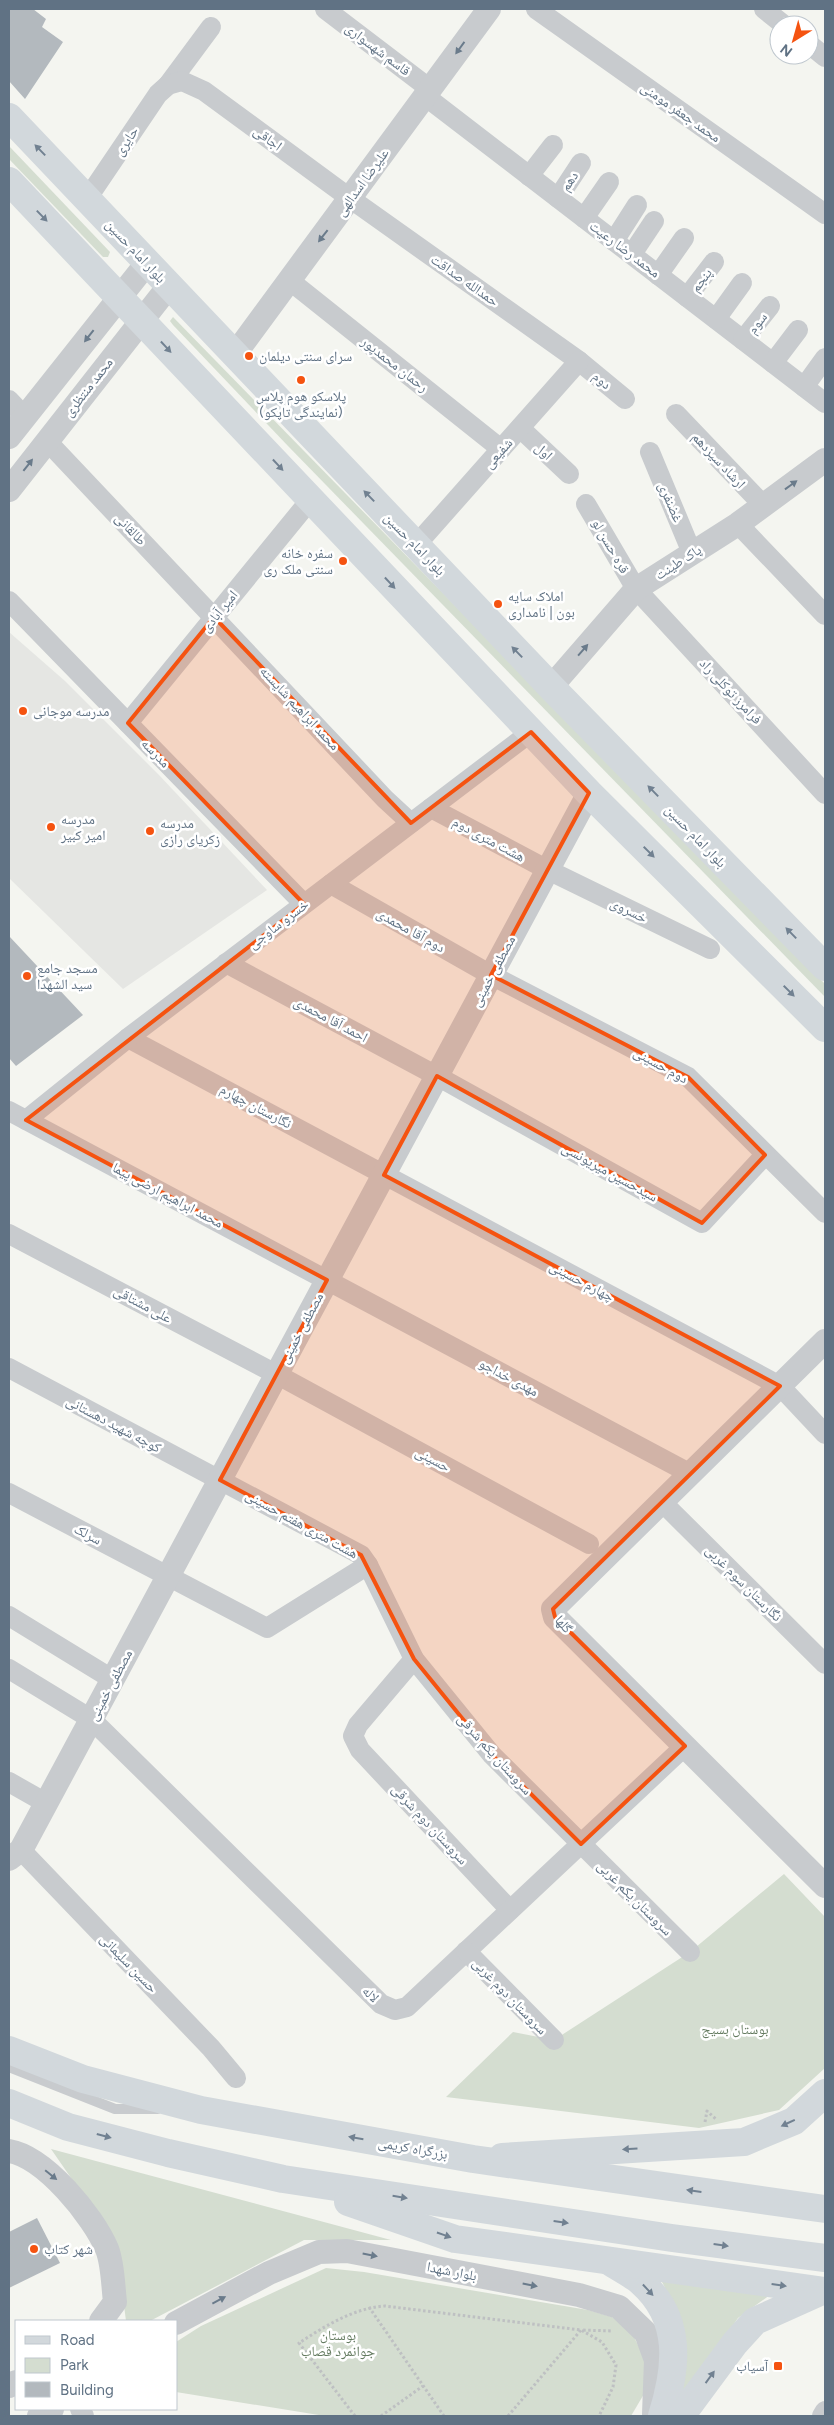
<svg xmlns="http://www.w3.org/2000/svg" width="834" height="2425" font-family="Figtree,'Noto Naskh Arabic',sans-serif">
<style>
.built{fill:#e5e6e3}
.green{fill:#d4ddd0}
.building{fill:#b3b9be}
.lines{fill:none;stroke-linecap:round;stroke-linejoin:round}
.path{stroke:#bec0c2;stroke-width:3;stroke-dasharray:2.5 2.5;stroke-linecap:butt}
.service{stroke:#c8cbce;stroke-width:10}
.minor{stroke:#c8cbce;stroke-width:20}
.tertiary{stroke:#c8cbce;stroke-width:24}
.secondary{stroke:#d2d8dc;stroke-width:28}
.primary{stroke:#d2d8dc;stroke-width:28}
.trunk{stroke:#d2d8dc;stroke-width:28}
.oneway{fill:#6a7b8b}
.oneway2{fill:#718191}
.marked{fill:#f55310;fill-opacity:0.2;stroke:#f55310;stroke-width:4;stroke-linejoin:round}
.poi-dot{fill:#f55310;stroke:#fff;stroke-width:2}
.labels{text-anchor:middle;stroke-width:5;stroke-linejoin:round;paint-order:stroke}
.street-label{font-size:14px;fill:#607284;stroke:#fff}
.poi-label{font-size:14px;fill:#607284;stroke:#fff;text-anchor:start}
.park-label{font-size:14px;fill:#647b60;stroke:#fff}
</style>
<rect width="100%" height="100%" fill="#f4f5f0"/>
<polygon class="built" points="9,632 65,681 159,775 267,890 123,989 9,878"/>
<g class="green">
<polygon points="9,146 110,252 108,257 103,257 9,159"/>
<polygon points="173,317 825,984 825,997 288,446 173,325 170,321"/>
<polygon points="784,1874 825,1917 825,2068 779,2110 699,2128 446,2097 513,2032 554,2040 690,1952"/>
<polygon points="51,2149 391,2240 304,2240 150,2321 126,2321 116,2243"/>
<polygon points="326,2268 364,2272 588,2310 612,2317 630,2329 650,2369 644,2394 631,2416 325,2416 176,2392 176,2342 201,2326"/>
<polygon points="661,2280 770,2295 738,2318 672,2416 678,2313"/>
</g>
<g class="building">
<polygon points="9,9 33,9 46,19 42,27 63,42 25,99 9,81"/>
<polygon points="9,936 83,1015 16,1066 9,1058"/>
<polygon points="37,2218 60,2263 9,2288 9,2232"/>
</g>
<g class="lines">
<g class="path">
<polyline points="705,2122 707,2111 717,2120"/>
<polyline points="369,2307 444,2416"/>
<path d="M355,2416L299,2343C325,2326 354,2308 385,2306L581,2330L602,2342L616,2365L613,2387L599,2416"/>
<polyline points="381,2416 423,2386"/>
<polyline points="508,2416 581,2330 613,2331"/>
</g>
<polyline class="service" points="9,2067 115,2109 158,2109"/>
<g class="minor">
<polyline points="325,9 430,89"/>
<polyline points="536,9 825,214"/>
<polyline points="764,9 784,25"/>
<polyline points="809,44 825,57"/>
<polyline points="168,85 211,27"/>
<polyline points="425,96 825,403"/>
<polyline points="529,176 553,145"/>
<polyline points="558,198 581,163"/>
<polyline points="87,199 158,94 168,85 182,81 204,91 351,199 579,361 625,399"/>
<polyline points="584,218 609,182"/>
<polyline points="614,241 637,205"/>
<polyline points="632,254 654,221"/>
<polyline points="658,275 684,238"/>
<polyline points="289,280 501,449"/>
<polyline points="687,297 714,262"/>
<polyline points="716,319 742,283"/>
<polyline points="743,340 770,306"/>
<polyline points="773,363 798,330"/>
<polyline points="804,387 825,358"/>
<polyline points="9,400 25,417"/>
<polyline points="676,414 763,505"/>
<polyline points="520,428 569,474"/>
<polyline points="47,441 385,799 411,823"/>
<polyline points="650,452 692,553"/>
<polyline points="586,504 636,589 825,794"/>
<polyline points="738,524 825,615"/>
<polyline points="416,545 579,361"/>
<polyline points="9,601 304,904"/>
<polyline points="128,723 311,499"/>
<polyline points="431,808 548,870 710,949"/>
<polyline points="331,884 491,975 688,1077 825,1213"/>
<polyline points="226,963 437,1076 702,1223 765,1155"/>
<polyline points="128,1038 780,1386 825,1434"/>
<polyline points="9,1111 691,1474"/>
<polyline points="26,1120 128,1038 531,732"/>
<polyline points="9,1234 276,1374 589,1544"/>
<polyline points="9,1368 361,1555 368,1565 414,1659 492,1755 690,1952"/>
<polyline points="9,1493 267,1628 368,1565"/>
<polyline points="662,1502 825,1664"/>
<polyline points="9,1616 112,1679"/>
<polyline points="414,1659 358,1725 353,1736 360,1750 510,1910"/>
<polyline points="9,1669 91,1719 381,2004 395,2010 407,2007 685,1746"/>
<polyline points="9,1782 46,1803"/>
<polyline points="21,1850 211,2048 236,2078"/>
<polyline points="466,1951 554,2040"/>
<polyline points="80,2409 84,2416"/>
<polyline points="822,2416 825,2411"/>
</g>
<g class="tertiary">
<polyline points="235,354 489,9"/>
<polyline points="9,437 147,263"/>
<polyline points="9,490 169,286"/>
<polyline points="551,687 636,589 738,524 825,460"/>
<polyline points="825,1341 553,1609 555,1617 825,1886"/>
<polyline points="9,1859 21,1850 589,793"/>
<path d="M9,2151C45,2157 93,2216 107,2249C113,2264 113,2286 115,2302L101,2321"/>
<polyline points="176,2323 269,2273 319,2252 347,2251 579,2295 619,2307 646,2333 656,2360 654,2414"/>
<polyline points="9,2386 16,2382"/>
<polyline points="39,2416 52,2409"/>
</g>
<g class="secondary">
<polyline points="502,2157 744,2142 794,2121 825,2093"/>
<path d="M609,2261C619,2268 632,2274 641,2282C683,2319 677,2368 662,2416"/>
<polyline points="681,2416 735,2343 755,2321 822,2291"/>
</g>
<g class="primary">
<polyline points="9,117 551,687 825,967"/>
<polyline points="9,181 589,793 825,1028"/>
</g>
<g class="trunk">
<polyline points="9,2050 83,2079 201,2110 473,2159 825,2209"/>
<polyline points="9,2103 68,2127 168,2153 283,2179 672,2238 825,2258"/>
<polyline points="348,2202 455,2239 825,2291"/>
</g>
</g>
<defs><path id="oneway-solid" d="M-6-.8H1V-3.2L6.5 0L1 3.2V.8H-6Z" transform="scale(1.25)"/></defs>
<g class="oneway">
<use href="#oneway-solid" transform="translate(460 48) rotate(126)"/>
<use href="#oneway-solid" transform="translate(323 236) rotate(128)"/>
<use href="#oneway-solid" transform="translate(89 336) rotate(128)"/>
<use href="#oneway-solid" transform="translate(28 465) rotate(-52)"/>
<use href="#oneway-solid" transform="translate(791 485) rotate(-36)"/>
<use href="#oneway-solid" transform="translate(583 650) rotate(-49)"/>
<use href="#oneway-solid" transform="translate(51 2175) rotate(39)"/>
<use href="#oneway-solid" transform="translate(370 2255) rotate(11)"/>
<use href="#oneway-solid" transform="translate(530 2285) rotate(11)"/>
<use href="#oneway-solid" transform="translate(219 2300) rotate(-28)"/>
</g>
<g class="oneway2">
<use href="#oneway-solid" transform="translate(40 150) rotate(-134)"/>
<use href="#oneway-solid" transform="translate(42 216) rotate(46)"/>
<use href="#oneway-solid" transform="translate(166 347) rotate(47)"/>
<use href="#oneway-solid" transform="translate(278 465) rotate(47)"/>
<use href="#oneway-solid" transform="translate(369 496) rotate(-134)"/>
<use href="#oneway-solid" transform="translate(390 583) rotate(47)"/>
<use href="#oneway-solid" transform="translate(517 652) rotate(-134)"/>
<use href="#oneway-solid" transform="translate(653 791) rotate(-134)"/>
<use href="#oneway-solid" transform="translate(649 852) rotate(45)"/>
<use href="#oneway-solid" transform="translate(791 933) rotate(-134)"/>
<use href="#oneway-solid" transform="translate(789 991) rotate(45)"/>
<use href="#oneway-solid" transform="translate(788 2123) rotate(155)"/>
<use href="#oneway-solid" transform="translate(104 2136) rotate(15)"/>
<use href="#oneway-solid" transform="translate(356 2138) rotate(-170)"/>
<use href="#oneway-solid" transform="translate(630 2149) rotate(177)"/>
<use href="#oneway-solid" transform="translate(694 2191) rotate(-172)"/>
<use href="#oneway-solid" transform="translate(400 2197) rotate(9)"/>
<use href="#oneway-solid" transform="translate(561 2222) rotate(8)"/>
<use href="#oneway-solid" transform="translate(444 2235) rotate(19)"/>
<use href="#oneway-solid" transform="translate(721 2245) rotate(8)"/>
<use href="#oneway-solid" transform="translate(779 2285) rotate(8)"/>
<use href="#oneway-solid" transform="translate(648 2290) rotate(47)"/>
<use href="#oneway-solid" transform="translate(710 2377) rotate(-54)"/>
</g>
<path class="marked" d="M214,617L411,823L531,732L589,793L491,975L688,1077L765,1155L702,1223L437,1076L384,1175L780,1386L553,1609L555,1617L685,1746L581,1844L492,1755L414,1659L361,1555L220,1480L327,1280L26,1120L304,904L128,723Z"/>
<g class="poi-dot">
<circle cx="249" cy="356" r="5"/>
<circle cx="301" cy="380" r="5"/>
<circle cx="343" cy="561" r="5"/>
<circle cx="498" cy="604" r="5"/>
<circle cx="23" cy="711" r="5"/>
<circle cx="51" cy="827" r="5"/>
<circle cx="150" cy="831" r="5"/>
<circle cx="27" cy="976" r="5"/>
<circle cx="34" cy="2249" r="5"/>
<rect x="773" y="2361" width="10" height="10" rx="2.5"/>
</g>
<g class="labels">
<g class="street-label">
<text transform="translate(378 49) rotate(37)" y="5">قاسم شهسواری</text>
<text transform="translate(681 112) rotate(35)" y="5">محمد جعفر مومنی</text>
<text transform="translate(268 138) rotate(36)" y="5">اجاقی</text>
<text transform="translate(126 141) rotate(-56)" y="5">حایری</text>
<text transform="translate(569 181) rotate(-56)" y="5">دهم</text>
<text transform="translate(362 182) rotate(-54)" y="5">علیرضا اسدالهی</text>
<text transform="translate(625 249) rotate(37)" y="5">محمد رضا رعیت</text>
<text transform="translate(136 251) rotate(47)" y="5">بلوار امام حسین</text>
<text transform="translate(465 280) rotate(35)" y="5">حمدالله صداقت</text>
<text transform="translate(701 280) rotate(-53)" y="5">پنجم</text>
<text transform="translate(757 323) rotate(-53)" y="5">سوم</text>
<text transform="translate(395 364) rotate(38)" y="5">رحمان محمدپور</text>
<text transform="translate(602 380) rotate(40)" y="5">دوم</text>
<text transform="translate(88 387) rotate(-52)" y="5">محمد منتظری</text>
<text transform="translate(544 451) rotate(43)" y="5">اول</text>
<text transform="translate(498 453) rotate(-48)" y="5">شفیعی</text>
<text transform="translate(719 460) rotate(47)" y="5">ارشاد سیزدهم</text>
<text transform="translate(671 502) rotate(67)" y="5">غضنفری</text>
<text transform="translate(131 529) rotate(47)" y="5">طالقانی</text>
<text transform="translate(415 544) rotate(46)" y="5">بلوار امام حسین</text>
<text transform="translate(611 546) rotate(60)" y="5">قره حسن لو</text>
<text transform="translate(678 562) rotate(-33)" y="5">پاک طینت</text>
<text transform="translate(219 611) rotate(-51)" y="5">امیر آبادی</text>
<text transform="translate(731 691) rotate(47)" y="5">فرامرز توکلی راد</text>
<text transform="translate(300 708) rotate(47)" y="5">محمد ابراهیم شایسته</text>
<text transform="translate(156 753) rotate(46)" y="5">مدرسه</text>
<text transform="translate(696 836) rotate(46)" y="5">بلوار امام حسین</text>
<text transform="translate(489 839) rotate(28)" y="5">هشت متری دوم</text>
<text transform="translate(629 910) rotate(26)" y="5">خسروی</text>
<text transform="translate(278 924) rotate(-37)" y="5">خسرو ساوجی</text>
<text transform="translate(411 930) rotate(29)" y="5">دوم آقا محمدی</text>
<text transform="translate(493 971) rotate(-62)" y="5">مصطفی خمینی</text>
<text transform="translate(331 1019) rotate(28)" y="5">احمد آقا محمدی</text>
<text transform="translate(661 1065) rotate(29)" y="5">دوم حسینی</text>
<text transform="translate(256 1106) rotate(28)" y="5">نگارستان چهارم</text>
<text transform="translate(610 1172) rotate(29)" y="5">سیدحسین میریونسی</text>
<text transform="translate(168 1195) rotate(28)" y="5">محمد ابراهیم ارضی پیما</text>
<text transform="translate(582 1281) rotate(28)" y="5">چهارم حسینی</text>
<text transform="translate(143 1304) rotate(28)" y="5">علی مشتاقی</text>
<text transform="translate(301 1328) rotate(-62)" y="5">مصطفی خمینی</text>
<text transform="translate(509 1377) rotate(28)" y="5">مهدی خداجو</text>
<text transform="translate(114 1424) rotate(28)" y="5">کوچه شهید دهستانی</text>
<text transform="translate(433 1459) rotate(28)" y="5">حسینی</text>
<text transform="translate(302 1524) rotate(29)" y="5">هشت متری هفتم حسینی</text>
<text transform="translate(88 1534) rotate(28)" y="5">سرلک</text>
<text transform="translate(744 1583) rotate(45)" y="5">نگارستان سوم غربی</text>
<text transform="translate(564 1624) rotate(50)" y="5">گلها</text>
<text transform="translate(110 1685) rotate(-62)" y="5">مصطفی خمینی</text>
<text transform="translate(495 1754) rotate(48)" y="5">سروستان یکم شرقی</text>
<text transform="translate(430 1824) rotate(47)" y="5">سروستان دوم شرقی</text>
<text transform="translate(635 1898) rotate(45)" y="5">سروستان یکم غربی</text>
<text transform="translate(129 1963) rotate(46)" y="5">حسین سلیمانی</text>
<text transform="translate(371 1994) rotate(44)" y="5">لاله</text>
<text transform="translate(510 1996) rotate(46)" y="5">سروستان دوم غربی</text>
<text transform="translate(413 2148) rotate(10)" y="5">بزرگراه کریمی</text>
<text transform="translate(452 2271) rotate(11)" y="5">بلوار شهدا</text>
</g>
<g class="poi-label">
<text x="259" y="361">سرای سنتی دیلمان</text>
<text x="301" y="401" text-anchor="middle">پلاسکو هوم پلاس<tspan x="301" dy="16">(نمایندگی تاپکو)</tspan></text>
<text x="333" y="558" text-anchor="end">سفره خانه<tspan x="333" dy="16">سنتی ملک ری</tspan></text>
<text x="508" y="601">املاک سایه<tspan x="508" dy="16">بون | نامداری</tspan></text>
<text x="33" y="716">مدرسه موجانی</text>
<text x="61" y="824">مدرسه<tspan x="61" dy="16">امیر کبیر</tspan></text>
<text x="160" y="828">مدرسه<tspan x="160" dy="16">زکریای رازی</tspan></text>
<text x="37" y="973">مسجد جامع<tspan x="37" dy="16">سید الشهدا</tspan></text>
<text x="44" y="2254">شهر کتاب</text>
<text x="768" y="2371" text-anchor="end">آسیاب</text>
</g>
<g class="park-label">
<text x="735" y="2034">بوستان بسیج</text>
<text x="338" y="2340">بوستان<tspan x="338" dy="16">جوانمرد قصاب</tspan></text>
</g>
</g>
<rect width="834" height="2425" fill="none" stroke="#607284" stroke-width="20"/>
<rect x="15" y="2320" width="162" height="90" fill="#ffffff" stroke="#bfc7ce"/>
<rect x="25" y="2336" width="25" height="8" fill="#d2d8dc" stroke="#bfc7ce"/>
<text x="60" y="2345" font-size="15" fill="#607284">Road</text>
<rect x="25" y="2358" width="25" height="15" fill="#d4ddd0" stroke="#bfc7ce"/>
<text x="60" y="2370" font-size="15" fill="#607284">Park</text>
<rect x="25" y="2382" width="25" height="15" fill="#b3b9be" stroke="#bfc7ce"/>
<text x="60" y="2395" font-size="15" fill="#607284">Building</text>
<g transform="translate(794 40) rotate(217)"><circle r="24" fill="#ffffff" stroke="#bfc7ce"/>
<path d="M0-4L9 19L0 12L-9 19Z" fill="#f55310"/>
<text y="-8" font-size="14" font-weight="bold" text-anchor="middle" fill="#607284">N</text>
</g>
</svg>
